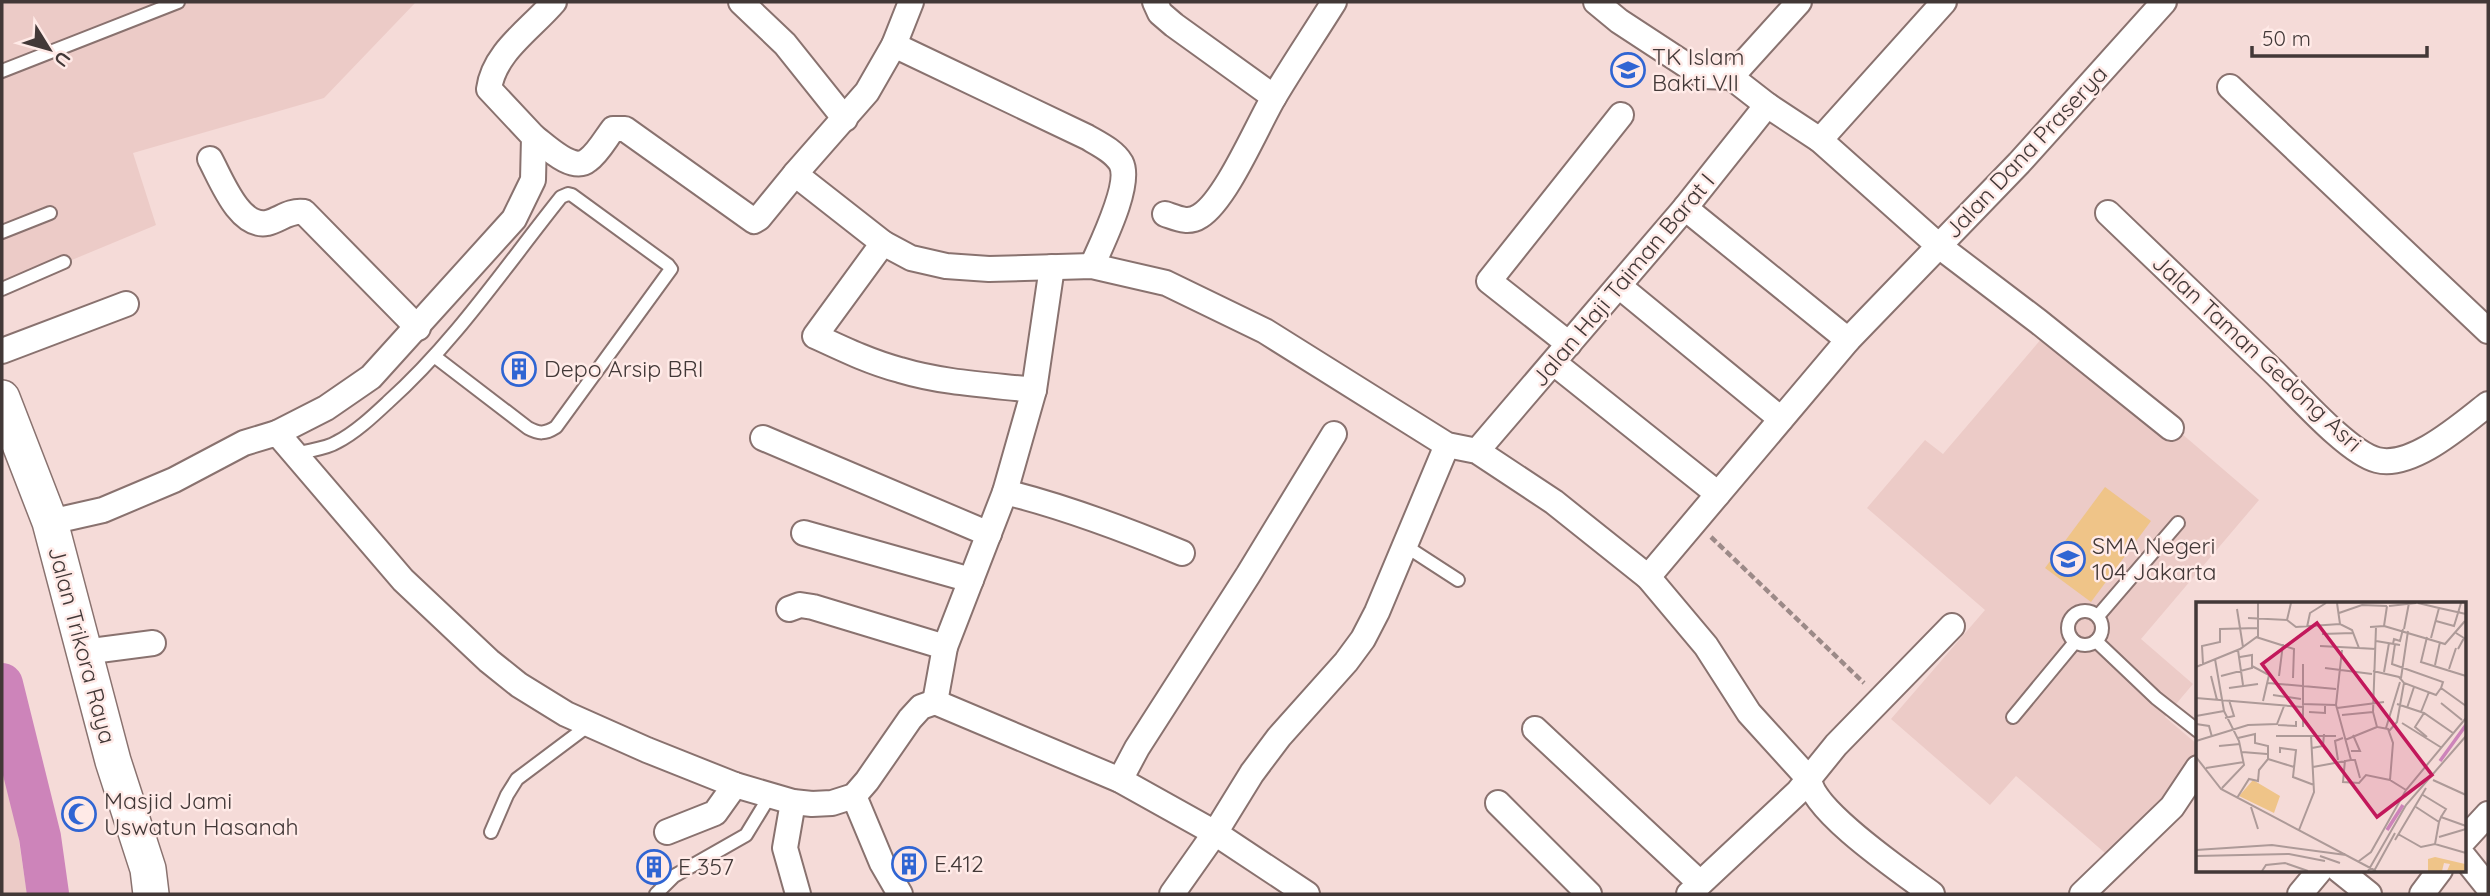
<svg xmlns="http://www.w3.org/2000/svg" width="2490" height="896" font-family="Quicksand,sans-serif">
<style>
.built{fill:#eccbc7}
.green{fill:#efc488}
.lines{fill:none;stroke-linecap:round;stroke-linejoin:round}
.river{stroke:#cd84ba;stroke-width:42}
.lane-casing{stroke:#89726f;stroke-width:16}
.street-casing{stroke:#89726f;stroke-width:28}
.secondary-casing{stroke:#89726f;stroke-width:38}
.path{stroke:#9c8a88;stroke-width:4.5;stroke-dasharray:7 3.5;stroke-linecap:butt}
.lane{stroke:#fff;stroke-width:12}
.street{stroke:#fff;stroke-width:24}
.secondary{stroke:#fff;stroke-width:35}
.labels{text-anchor:middle;stroke-width:5;stroke-linejoin:round;paint-order:stroke}
.poi-label{font-size:23px;fill:#423837;stroke:#ffeae7;text-anchor:start}
.street-label{font-size:23px;fill:#423837;stroke:#ffeae7}
.inset-river{fill:none;stroke:#cd84ba;stroke-width:3.5}
.inset-road{fill:none;stroke:#ad9a98;stroke-width:2}
.view{fill:#c2185b;fill-opacity:0.15;stroke:#c2185b;stroke-width:3.5}
.inset-edge{fill:none;stroke:#423837;stroke-width:3.5}
</style>
<rect width="100%" height="100%" fill="#f5dbd8"/>
<g class="built">
<polygon points="2,2 416,2 324,98 133,153 156,225 2,289"/>
<polygon points="2054,324 2259,500 2141,639 2193,684 2165,717 2198,745 2198,759 2112,859 2016,776 1990,805 1891,719 1985,610 1867,508 1925,440 1943,454"/>
<polygon points="2,728 27,894 2,894"/>
</g>
<polygon class="green" points="2105,487 2151,521 2091,602 2045,568"/>
<g class="lines">
<polyline class="river" points="2,684 40,837 48,894"/>
<g class="lane-casing">
<g id="lane">
<polyline points="2,71 178,2"/>
<polyline points="2,232 50,213"/>
<polyline points="2,289 64,262"/>
<path d="M296,454C309,450 326,449 337,442C355,433 373,416 388,402C455,342 505,267 561,197L568,194L572,195L668,265L671,269L556,427C545,434 539,434 528,428L434,356"/>
<polyline points="1404,545 1458,580"/>
<circle cx="2085" cy="628" r="17"/>
<polyline points="2098,616 2178,523"/>
<polyline points="2096,641 2156,698 2198,731"/>
<polyline points="2013,717 2075,642"/>
<polyline points="491,832 507,795 517,779 589,725"/>
<polyline points="656,894 674,876 746,835 771,794"/>
</g>
</g>
<g class="street-casing">
<g id="street">
<polyline points="741,2 785,44 845,119"/>
<polyline points="911,2 894,45 867,92 795,174 883,243 911,258 946,266 989,269 1092,266 1166,283 1265,331 1447,445 1477,451 1554,502 1648,577 1706,646 1749,713 1809,779"/>
<polyline points="1155,2 1160,13 1174,25 1274,97"/>
<polyline points="1596,2 1619,21 1703,76 1731,77"/>
<path d="M894,45L1087,137C1099,144 1114,151 1121,163C1132,184 1101,245 1092,266"/>
<polyline points="1731,77 1767,105 1820,140 1939,246 2039,322 2171,428"/>
<polyline points="1731,77 1799,2"/>
<polyline points="2230,87 2488,331"/>
<path d="M534,137C546,146 573,173 588,160C598,153 606,138 613,129H625L754,221L759,218L795,174"/>
<polyline points="1820,140 1944,2"/>
<path d="M210,159C221,179 239,228 267,223C280,220 289,210 304,212L418,328"/>
<polyline points="1685,208 1848,340"/>
<path d="M2108,213C2163,266 2218,318 2273,371C2296,393 2348,453 2377,460C2412,469 2462,424 2488,404"/>
<path d="M1165,214C1177,218 1188,224 1200,216C1226,200 1257,126 1274,97C1293,65 1314,34 1334,2"/>
<path d="M883,243L815,336C843,349 870,362 900,370C943,383 990,385 1034,390"/>
<polyline points="1619,286 1781,419"/>
<polyline points="1569,344 1489,281 1621,115"/>
<polyline points="2,351 126,304"/>
<polyline points="1554,363 1718,494"/>
<path d="M277,433L326,408L371,377L514,219L533,180L534,137L489,89C494,52 531,29 554,2"/>
<polyline points="763,438 989,534"/>
<polyline points="1477,451 1685,208 1767,105"/>
<path d="M1005,492C1066,507 1124,529 1182,553"/>
<polyline points="50,522 103,510 174,480 244,443 277,433 403,580 489,661 519,685 566,714 647,750 735,785 793,802 812,804 832,803 854,796 867,781 910,719 921,707 935,702 1120,780 1215,833 1307,894"/>
<polyline points="804,533 971,580"/>
<polyline points="1648,577 1848,340 2019,163 2164,2"/>
<polyline points="789,609 800,605 813,607 945,647"/>
<polyline points="84,652 153,643"/>
<polyline points="935,702 945,647 1005,492 1034,390 1052,267"/>
<polyline points="1535,729 1700,883"/>
<path d="M1809,779C1813,812 1904,873 1932,894"/>
<polyline points="1120,780 1137,748 1248,575 1334,434"/>
<polyline points="854,796 882,863 900,894"/>
<polyline points="793,802 785,848 798,894"/>
<polyline points="1498,803 1589,894"/>
<polyline points="667,832 715,813 735,785"/>
<polyline points="2464,840 2488,814"/>
<polyline points="2464,857 2488,887"/>
<polyline points="2339,870 2369,894"/>
<polyline points="1172,894 1215,833 1252,773 1279,737 1346,662 1363,639 1377,612 1447,445"/>
<polyline points="1689,894 1798,792 1836,745 1952,626"/>
<polyline points="2082,894 2172,807 2198,768"/>
<polyline points="2300,894 2320,870"/>
<polyline points="2422,894 2440,870"/>
</g>
</g>
<g class="secondary-casing">
<polyline id="secondary" points="2,398 50,522 113,761 148,869 151,894"/>
</g>
<polyline class="path" points="1711,537 1864,683"/>
<use href="#lane" class="lane"/>
<use href="#street" class="street"/>
<use href="#secondary" class="secondary"/>
</g>
<defs>
<g id="school-ring" transform="scale(1.75)"><circle r="9.5" fill="#ffeae7" stroke="#3065d3" stroke-width="1.5"/><path d="M0-5L7-2L0 1L-7-2ZM-4 1L0 2.5L4 1V4Q0 6-4 4Z" fill="#3065d3"/></g>
<g id="building-ring" transform="scale(1.75)"><circle r="9.5" fill="#ffeae7" stroke="#3065d3" stroke-width="1.5"/><path d="M-4-6H4V6H1V3H-1V6H-4ZM-2.5-4.3h1.7v1.8h-1.7ZM.8-4.3h1.7v1.8H.8ZM-2.5-1h1.7V.8h-1.7ZM.8-1h1.7V.8H.8Z" fill="#3065d3"/></g>
<g id="mosque-ring" transform="scale(1.75)"><circle r="9.5" fill="#ffeae7" stroke="#3065d3" stroke-width="1.5"/><path d="M3.5-4.9A6 6 0 1 0 3.5 4.9A5 5 0 1 1 3.5-4.9Z" fill="#3065d3"/></g>
</defs>
<g fill-rule="evenodd">
<use href="#school-ring" x="1628" y="70"/>
<use href="#building-ring" x="519" y="369"/>
<use href="#school-ring" x="2068" y="559"/>
<use href="#mosque-ring" x="79" y="814"/>
<use href="#building-ring" x="909" y="864"/>
<use href="#building-ring" x="654" y="867"/>
</g>
<g class="labels">
<g class="poi-label">
<text x="1652" y="65">TK Islam<tspan x="1652" dy="26">Bakti VII</tspan></text>
<text x="544" y="377">Depo Arsip BRI</text>
<text x="2092" y="554">SMA Negeri<tspan x="2092" dy="26">104 Jakarta</tspan></text>
<text x="104" y="809">Masjid Jami<tspan x="104" dy="26">Uswatun Hasanah</tspan></text>
<text x="934" y="872">E.412</text>
<text x="678" y="875">E 357</text>
</g>
<g class="street-label">
<text transform="translate(2026 152) rotate(-47)" y="8">Jalan Dana Praserya</text>
<text transform="translate(1623 280) rotate(-50)" y="8">Jalan Haji Taiman Barat I</text>
<text transform="translate(2257 353) rotate(43)" y="8">Jalan Taman Gedong Asri</text>
<text transform="translate(82 645) rotate(75)" y="8">Jalan Trikora Raya</text>
</g>
</g>
<g transform="translate(2196 602)">
<rect width="270" height="270" fill="#f5dbd8"/>
<path d="M57,178L84,194L78,211L43,194ZM239,255L269,262V269H251L254,262L248,261L246,269H232V257Z" fill="#efc488"/>
<path class="inset-river" d="M244,159L270,123M191,228L207,203"/>
<path class="inset-road" d="M141,1L144,22M222,1L243,6L235,36M193,4L220,1M243,6L270,12M41,7L47,45M143,11L166,3L191,4M52,16L91,18L95,1M91,18L100,25L144,22L156,28L163,46L180,47M240,19L258,24L265,1M188,24L249,42L269,19M111,25L114,11L130,1M174,25L188,24L191,4M180,25L177,110L181,125L192,127L197,141L194,178L210,188M208,27L213,1M260,31L268,36L262,47M126,32L157,31M60,35L98,47L97,76M231,35L225,60L270,74M180,39L204,43M197,42L198,37L204,39L207,27M199,42L196,62L247,80L245,86M124,44L162,46M42,48L47,83M19,57L28,109M7,62L6,44L24,40V27L62,26M107,62V125M239,63L244,40M56,64L73,73L67,99M0,65L44,47L62,34V1M129,66L176,72M253,67L260,46M177,69L203,75L208,81L240,93L245,86M188,70L193,41M15,74L21,98M25,74L56,66V53L44,55M83,74L87,42M205,76L212,29M72,81L140,87M33,86L62,82M245,86L270,104M77,93L105,97M0,96L106,105M245,101L266,118M106,102L140,103M201,102L228,111L257,131M141,106L188,100M211,106L218,85M113,110L129,111V103M225,110L233,90M228,111L219,125L231,135M146,113L177,110M0,114L28,109M29,116L38,114L33,98M206,121L246,146M0,122L13,124L16,135M82,123L100,124V119M190,126L204,80M193,129L201,120L208,81M80,134H140M42,136L59,132V141L72,144V157M149,138L181,125M0,139L52,123L81,122L88,104M23,144L44,142M116,146L127,144L128,132M155,149H164L157,133M46,150L71,152M84,151V146L100,148L97,175L118,183M0,155L25,187L180,269M72,157L98,165M142,158L139,139L147,136M149,158L147,180L163,181L170,173L194,178M155,158H159L164,176M117,165L155,158L140,103L146,48M10,166L48,160M237,178L270,193M26,186L48,163L43,139L28,109M227,193L250,207L245,215M41,196L53,177L62,179L63,168L72,157M55,205L62,227M220,205L243,220M243,220L245,215L270,224M103,228L118,190L115,133M202,232L225,245L239,242L270,251M243,235L270,227M199,238L230,186M239,242L243,220M0,248L76,243L150,253M0,254L93,252L129,259M124,254L144,261M163,259L175,250L210,188L270,116M66,269L70,263L89,261L112,269M172,269L210,203L270,134M178,269L199,231"/>
<path class="view" d="M121,21L236,173L181,215L66,62Z"/>
<rect width="270" height="270" class="inset-edge"/>
</g>
<rect width="2490" height="896" fill="none" stroke="#423837" stroke-width="7"/>
<g transform="translate(49 49) rotate(127)" stroke="#ffeae7" stroke-width="5" paint-order="stroke">
<path d="M0-5L12 26L0 18L-12 26Z" fill="#423837"/>
<text y="-10" font-size="19" font-weight="bold" text-anchor="middle" fill="#423837">U</text>
</g>
<path d="M2252 46v10h175v-10" fill="none" stroke="#423837" stroke-width="3.5"/>
<text x="2262" y="46" font-size="21" fill="#423837" stroke="#ffeae7" stroke-width="5" paint-order="stroke">50 m</text>
</svg>
